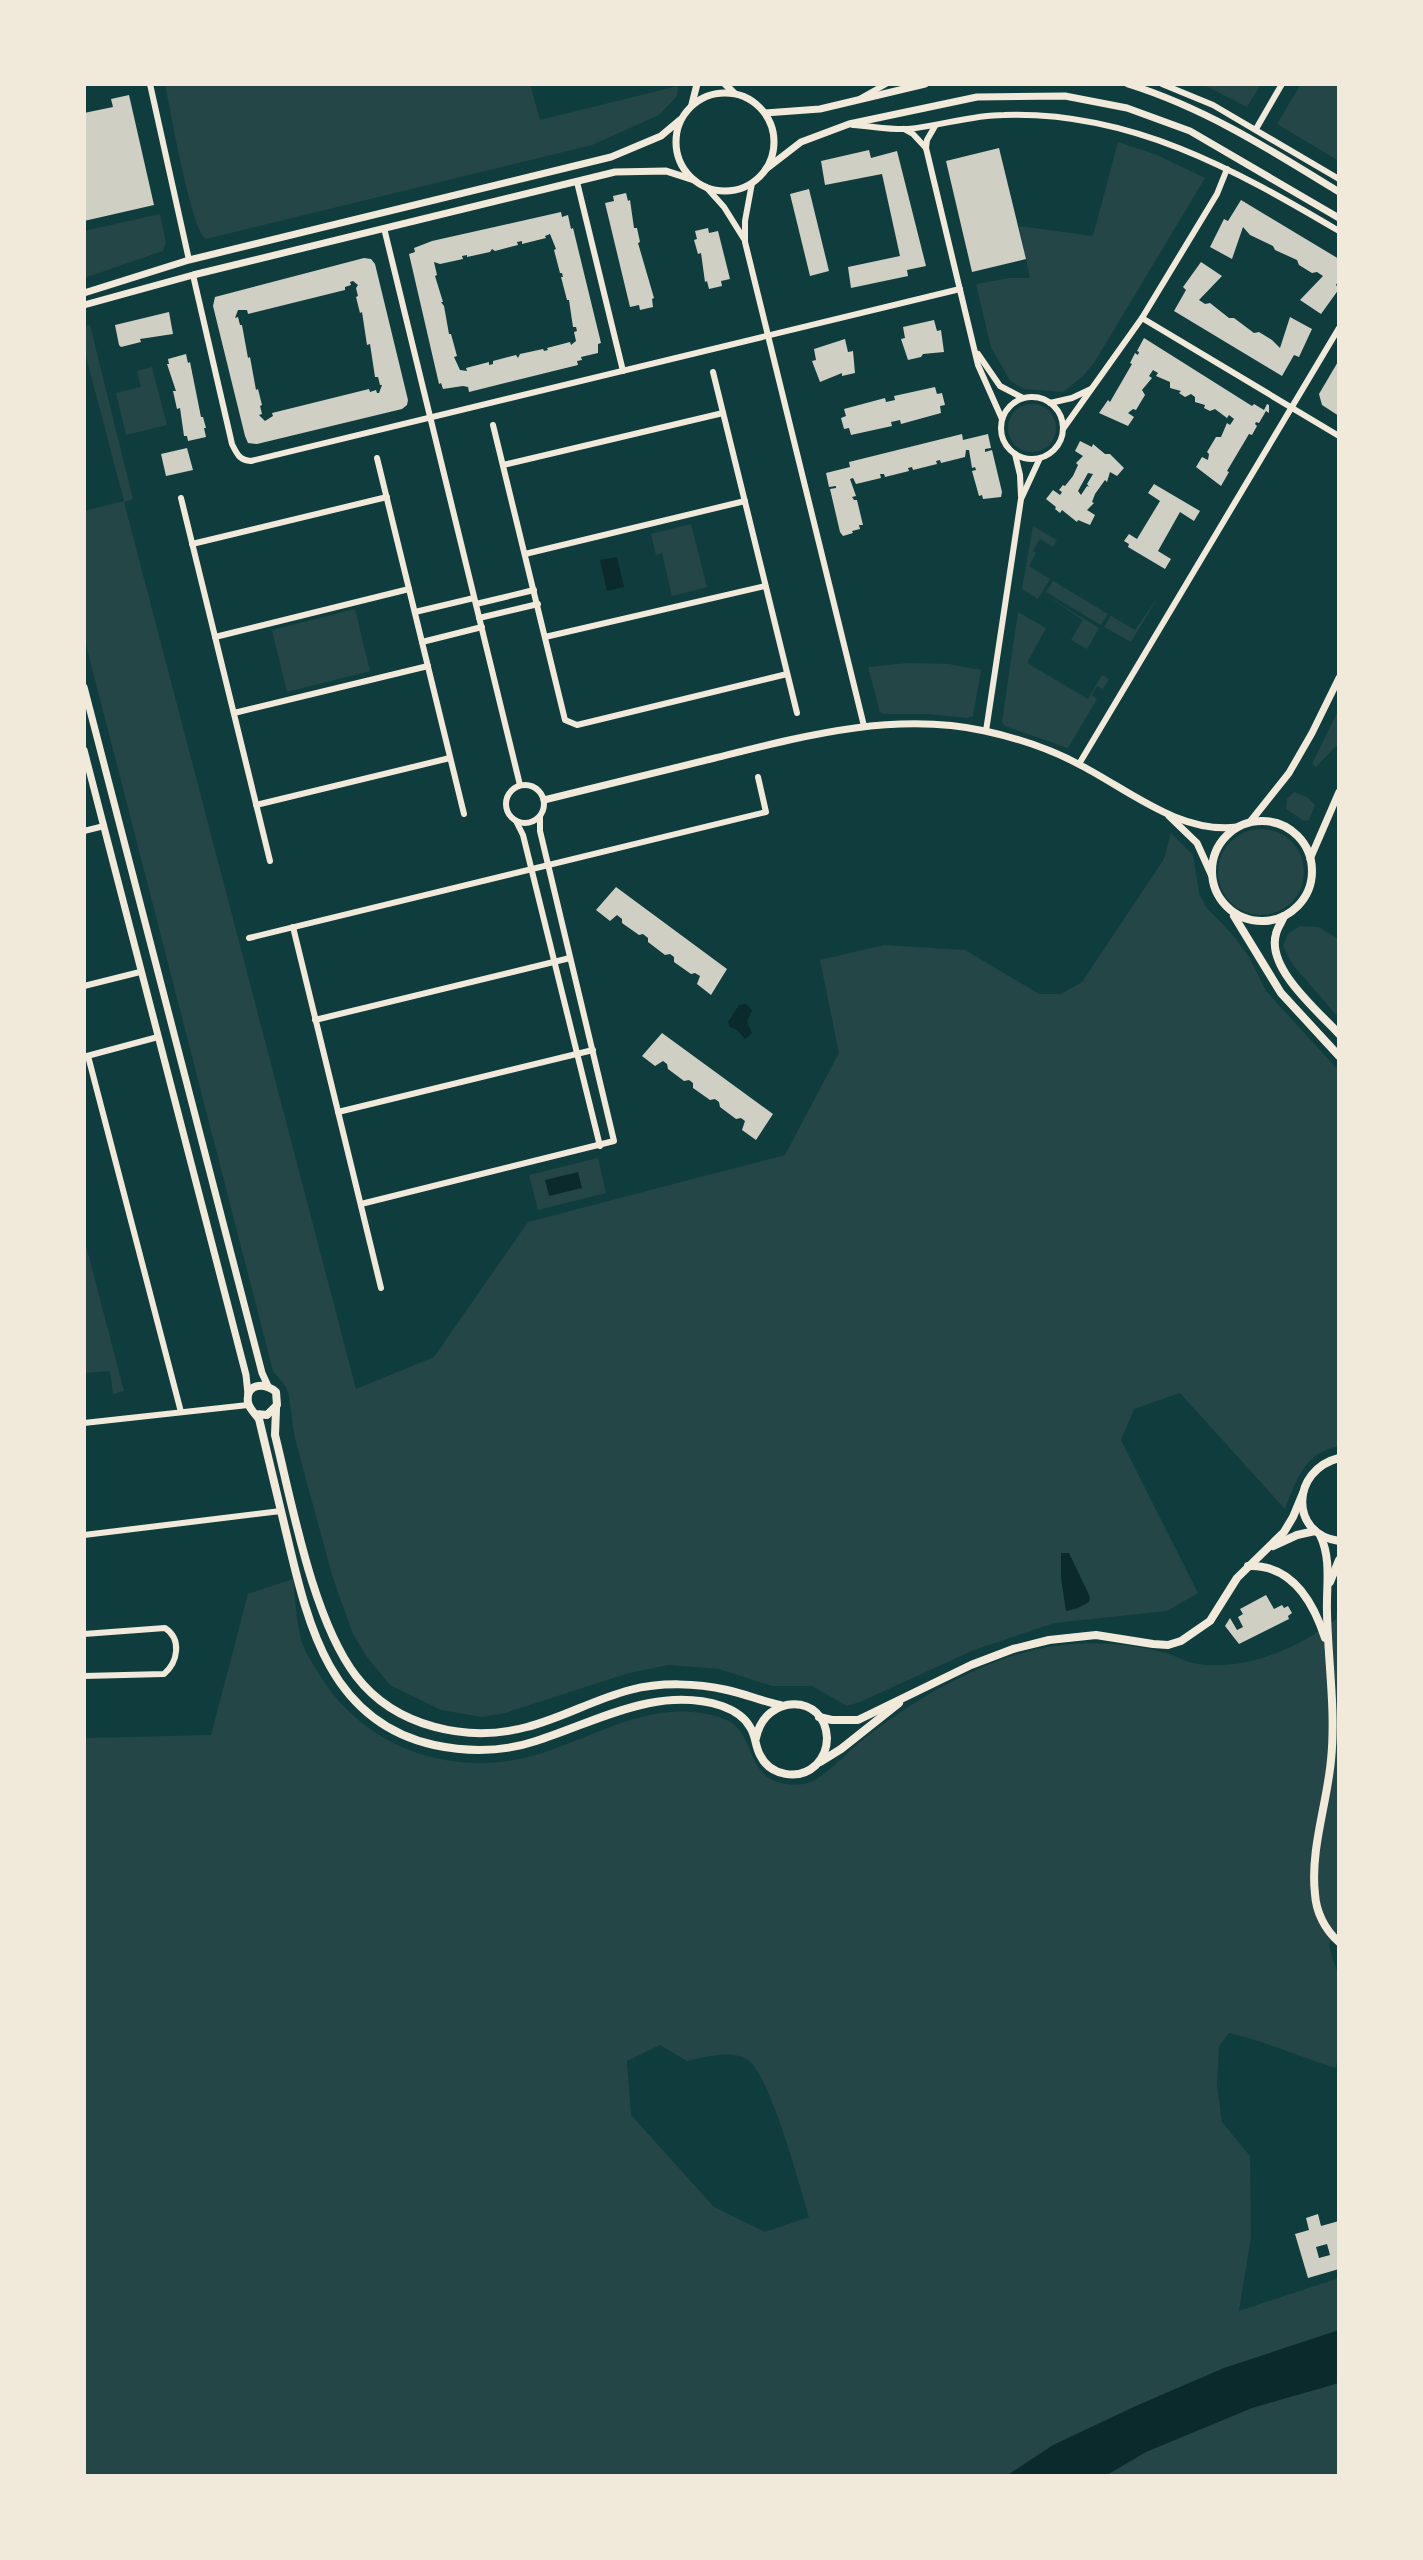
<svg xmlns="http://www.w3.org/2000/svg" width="1423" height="2560" font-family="'PT Sans Narrow',sans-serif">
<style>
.green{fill:#244646;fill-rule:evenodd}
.water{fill:#0a2a2b}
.building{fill:#cfcfc3;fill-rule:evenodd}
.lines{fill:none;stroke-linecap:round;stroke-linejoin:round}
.minor{stroke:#f1e9da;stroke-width:6}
.tertiary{stroke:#f1e9da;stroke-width:7}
.secondary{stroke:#f1e9da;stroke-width:8}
</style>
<rect width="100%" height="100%" fill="#0f3d3e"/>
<g class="green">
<path d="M165,84H530L540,120L678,86L677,96L659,115L592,145L206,239C191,230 170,108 165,84Z"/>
<polygon points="1202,84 1261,84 1247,107"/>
<polygon points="1301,84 1339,84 1339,161 1277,124"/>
<polygon points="1118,142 1157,155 1205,178 1094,363 1082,377 1063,392 1024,389 1010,381 991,347 976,284 1010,278 1030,278 1019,226 1093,236"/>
<polygon points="160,214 166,243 163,251 84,278 84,231"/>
<path d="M90,325L133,499L124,502L356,1389L434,1357L528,1222L785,1155L839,1053L820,960L884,945L965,950L1039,994H1061L1082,982L1164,859L1171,833L1193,855L1199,893L1206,907L1232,934L1249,957L1266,991L1339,1071V1446C1304,1453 1297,1479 1285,1509L1180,1393L1134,1409L1121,1440L1198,1593L1167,1611L1054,1623L974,1650L860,1702L847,1706L812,1686H772L719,1669L668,1665L629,1673L505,1713L482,1717L441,1710L390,1685L367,1657L353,1634L333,1578L308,1487L294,1434L289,1396L286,1387L273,1371L84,637V511L124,501L84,349V326Z"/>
<polygon points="152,367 167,425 126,435 116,393 141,387 137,371"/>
<circle cx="1032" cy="428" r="24"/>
<polygon points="691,524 707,587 672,596 662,553 656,555 651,534"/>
<polygon points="1033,526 1057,540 1053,547 1040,539 1033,551 1036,553 1029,566 1050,579 1038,599 1022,589"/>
<polygon points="1053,581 1108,614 1101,625 1046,592"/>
<polygon points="1045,595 1099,628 1087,649 1071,640 1083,620"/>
<polygon points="1158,597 1131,642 1104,627 1111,616 1135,630"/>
<polygon points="355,609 370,671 287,692 272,630"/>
<polygon points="1018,612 1046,628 1027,663 1088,699 1102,675 1109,679 1103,689 1097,686 1092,695 1097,699 1068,748 1005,726 1002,722"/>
<polygon points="908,663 949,664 981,670 973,716 968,718 927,714 884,714 880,712 868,667"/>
<polygon points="1339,709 1339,743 1316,767 1312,764"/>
<polygon points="1294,792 1308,798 1315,805 1309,820 1304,821 1286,809 1287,799"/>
<circle cx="1261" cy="872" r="43"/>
<polygon points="1300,926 1318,927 1339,939 1339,1018 1293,965 1283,946 1288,934"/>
<polygon points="598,1158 606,1193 538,1210 529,1175"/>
<polygon points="84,1238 124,1391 113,1394 110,1371 84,1373"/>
<path d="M293,1579C295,1598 296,1617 300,1635C303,1650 312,1662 319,1674C362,1745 444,1776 524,1758C580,1745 633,1707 692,1712C705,1713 723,1716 733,1724C754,1741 749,1772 777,1782C787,1785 798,1786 808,1783C826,1777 850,1749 866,1737C916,1699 976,1663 1038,1649C1079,1640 1121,1642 1162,1652C1174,1655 1185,1662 1197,1664C1245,1671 1298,1649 1336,1619L1339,1596V1930L1329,1943C1330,1956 1337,1966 1339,1979C1343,2005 1340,2043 1336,2068C1300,2057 1265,2041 1229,2033L1219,2046L1217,2085L1222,2122L1250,2156L1251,2237L1239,2311L1339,2278V2476H84V1741L87,1738L211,1735L248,1594ZM660,2045L687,2061C705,2057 732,2049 748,2060C770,2075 800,2187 809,2217L765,2232L714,2207L631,2115L627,2061Z"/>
</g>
<g class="water">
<polygon points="617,557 624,587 607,591 600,560"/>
<polygon points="746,1004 752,1010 747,1022 752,1033 745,1039 737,1030 730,1027 728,1022 739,1005"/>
<polygon points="578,1172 582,1188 549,1196 545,1180"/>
<polygon points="1061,1553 1069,1553 1090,1597 1089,1602 1078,1608 1066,1611 1061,1578"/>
<polygon points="1339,2330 1339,2383 1252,2408 1146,2452 1105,2476 1006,2476 1053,2445 1138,2405 1224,2368"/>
</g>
<g class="building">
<polygon points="129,95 154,205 84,221 84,113 113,107 111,99"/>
<polygon points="999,148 1026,259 972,272 946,161"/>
<polygon points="869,150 871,158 897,151 926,266 907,270 908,276 851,288 848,267 900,256 882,174 825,185 821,161"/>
<polygon points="809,189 829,271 810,276 790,194"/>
<polygon points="626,193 628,201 630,200 634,228 637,228 640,242 638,243 654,298 652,299 653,307 640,310 639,305 630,307 605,203 614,201 613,196"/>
<polygon points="1241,200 1339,259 1339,280 1336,285 1339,289 1321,314 1300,300 1323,276 1317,272 1312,273 1299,265 1297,260 1275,250 1273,246 1250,235 1243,227 1232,259 1210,247 1224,219 1228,221"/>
<path d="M561,212L562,217L568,215L571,229L573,228L601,343L598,344V353L581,357L582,360L577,361L578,365L469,392L468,387L463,386L443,389L441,383L439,384L409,254L415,252L414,248L432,241ZM550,234L556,249L554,250L560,273H562L563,277H561L567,300H569L573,327H576L577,331L574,332L576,341L571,345L570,342L547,348L548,350L544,351L543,349L520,354L518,358L516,355L493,361V364L489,365V362L466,368L467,371L460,370L454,357L457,356L451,334H449L444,306L441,302H443L435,276L437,275L434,262L440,264L463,259L462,256L467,255V257L490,252L492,249L495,251L518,245L517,242L522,241V244L546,238L545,236Z"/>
<polygon points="708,228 709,233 718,231 730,279 721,281 722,286 709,289 707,281 705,282 701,253 698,254 694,240 697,239 695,231"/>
<path d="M364,258L371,259L375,264L408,400L407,405L402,409L257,444L248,443L245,436L213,306L215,297ZM353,281L358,285L356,288L358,296L356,297L360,313L362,312L367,345L370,344L375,377H378L380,385H382L379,393H377L376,390L370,392L369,389L272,413L273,416L265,421L259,415L262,414L260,406L262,405L258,389L256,390L250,357L248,358L242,325H240L238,317L235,318L238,310H247L248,314L345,290V287L351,285L350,282Z"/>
<polygon points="1201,262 1222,276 1199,300 1205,304 1210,303 1229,318 1234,318 1254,333 1259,332 1272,340 1280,348 1290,317 1312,329 1299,357 1294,355 1282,376 1174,311 1186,290 1183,287"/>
<polygon points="169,312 173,334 140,339 141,342 121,347 119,345 115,325"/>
<polygon points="934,320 937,331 941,330 944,352 923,354 921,357 908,360 901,339 905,338 903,327"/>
<polygon points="1144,338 1252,406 1254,404 1264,410 1267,404 1269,405 1269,413 1266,411 1259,423 1256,422 1255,424 1257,426 1252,435 1249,434 1227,471 1229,472 1221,486 1196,467 1202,457 1208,460 1209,454 1207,452 1216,437 1221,437 1227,423 1230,425 1234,419 1229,415 1227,418 1215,409 1210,411 1204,408 1205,405 1195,402 1195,397 1191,394 1185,397 1179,393 1181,391 1170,388 1170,382 1156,376 1158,373 1153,370 1149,376 1152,378 1142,390 1145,395 1136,410 1133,409 1128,413 1134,417 1128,426 1099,413 1108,400 1110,402 1132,364 1130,363 1135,353 1138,355 1139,352 1137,351"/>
<polygon points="845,339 848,352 853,351 855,373 842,376 842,373 820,382 812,361 816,360 814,349"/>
<polygon points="186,354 188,363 190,362 201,417 203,417 206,428 204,428 206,437 188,441 187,436 184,436 180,408 177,409 173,391 176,391 167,364 169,364 168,359"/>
<polygon points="1339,360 1339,416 1322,405 1319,394"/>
<polygon points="935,387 937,394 942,393 945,405 940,406 941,413 901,424 900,420 891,422 892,426 851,435 849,428 844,429 841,418 846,416 844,409 885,398 886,402 895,400 894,396"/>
<polygon points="962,434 963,440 988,434 991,448 985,449 985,452 992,450 1002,492 1001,497 983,499 982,495 979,496 972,471 976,470 975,467 972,468 969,450 966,450 965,457 941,463 940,460 936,461 937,464 913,470 912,467 908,468 909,471 885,477 884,474 880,474 881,478 856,484 853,478 850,479 856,496 852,497 854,500 857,500 863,525 859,525 860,529 852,531 853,533 843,536 840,532 830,489 836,488 836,486 829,487 826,473 850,467 849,462"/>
<path d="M1080,441L1092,447L1093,444L1105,454H1110L1124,468L1117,476L1110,472L1107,482L1105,480L1095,494L1092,502L1094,503L1087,510L1095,515L1090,525L1078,520L1077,522L1062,510L1060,513L1055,509L1056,507L1046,499L1053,490L1060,495L1062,492L1059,490L1063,485L1065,486L1073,476L1078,465L1076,463L1083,456L1075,451ZM1088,473L1093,474L1087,484L1089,487L1087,486L1081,495L1078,491Z"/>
<polygon points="187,448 193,470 166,476 161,454"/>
<polygon points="1154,484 1200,511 1194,521 1180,512 1158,551 1171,559 1165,569 1128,547 1129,544 1124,541 1129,534 1137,539 1160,501 1148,493"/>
<polygon points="616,887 727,969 711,995 697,984 700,976 695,973 691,974 674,962 674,957 670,954 665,955 648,942 648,938 643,934 639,935 622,923 622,919 617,915 610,921 596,910"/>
<polygon points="662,1033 773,1114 756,1140 742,1130 745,1121 741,1118 736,1119 720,1107 719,1102 715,1099 710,1100 693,1088 693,1083 689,1080 684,1081 668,1069 667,1064 663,1061 655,1066 642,1056"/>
<polygon points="1266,1595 1274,1609 1282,1605 1284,1608 1288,1606 1292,1613 1288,1616 1289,1619 1239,1644 1225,1626 1230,1618 1237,1630 1243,1627 1238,1617 1243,1614 1240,1609"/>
<path d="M1318,2214L1321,2226L1339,2221V2269L1308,2278L1295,2234L1309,2230L1306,2218ZM1327,2244L1330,2255L1319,2258L1316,2247Z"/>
</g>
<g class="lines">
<g class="minor">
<polyline points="150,84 189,260"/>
<polyline points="1162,84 1213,105 1339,179"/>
<polyline points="861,98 886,84"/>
<path d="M853,125C871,126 890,130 908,129C940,126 971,115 1004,115C1130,111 1234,169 1339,231"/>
<polyline points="904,129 913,134 926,148 978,365 1002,419"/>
<polyline points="1256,129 1282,84"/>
<polyline points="926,148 927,140 935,126"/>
<polyline points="577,182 623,371"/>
<polyline points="752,183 745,221 745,242 864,726"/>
<polyline points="706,187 724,207 744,239"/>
<polyline points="384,228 520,785"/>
<path d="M193,275L232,444C237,454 239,460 251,461L960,289"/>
<polyline points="1142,318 1339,436"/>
<polyline points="978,354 1000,386 1023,398"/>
<polyline points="713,372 797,713"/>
<circle cx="1032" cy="428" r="31"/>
<polyline points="1050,403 1072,398 1091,389"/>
<polyline points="493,425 565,720 577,725 787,674"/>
<polyline points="1063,429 1142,318 1217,194 1227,169"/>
<polyline points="1015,454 1020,475 1021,496"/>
<polyline points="377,458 464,814"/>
<polyline points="503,465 723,413"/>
<polyline points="181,498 270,861"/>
<polyline points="192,544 387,497"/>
<polyline points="525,554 745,501"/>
<polyline points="476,604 534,590"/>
<polyline points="415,612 474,598"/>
<polyline points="479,618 538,604"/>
<polyline points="215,637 409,589"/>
<polyline points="545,637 765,586"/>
<polyline points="422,642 482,627"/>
<polyline points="234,713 428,666"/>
<polyline points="986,731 1021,499 1040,458"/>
<polyline points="1079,764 1339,328"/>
<circle cx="525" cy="804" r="19"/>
<polyline points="256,805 450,758"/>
<polyline points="516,821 523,835 600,1146"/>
<polyline points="84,831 104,826"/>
<polyline points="293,927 381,1288"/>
<polyline points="249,938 766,812 758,777"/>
<polyline points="84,986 140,972"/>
<polyline points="315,1020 570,958"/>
<polyline points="87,1056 158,1037"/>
<polyline points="88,1056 181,1412"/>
<polyline points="338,1112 593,1050"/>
<polyline points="361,1204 614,1141 540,831 540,817"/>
<polyline points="84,1423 248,1405"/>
<polyline points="84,1535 281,1511"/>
<path d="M84,1634L165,1628C182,1639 178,1662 164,1674L84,1676"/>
</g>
<g class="tertiary">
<polyline points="725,84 734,93"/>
<path d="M1128,84C1205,108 1271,150 1339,192"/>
<circle cx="725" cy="142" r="49"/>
<polyline points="692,104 697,84"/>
<polyline points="765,113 820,109 925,84"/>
<polyline points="766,169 801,142 849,124 977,97 1065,96 1127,108 1190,131 1339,218"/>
<polyline points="84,293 189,260 611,157 661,136 680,120"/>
<polyline points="84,305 193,275 615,172 666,171 694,180"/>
<polyline points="84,687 262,1373 268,1386"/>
<polyline points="84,750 246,1375 248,1394"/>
<path d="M544,800C601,786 658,772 715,758C803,736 895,711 985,731C1017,738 1053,750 1082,766C1130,791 1180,834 1237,827"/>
<polyline points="1169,816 1197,843 1211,874"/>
<polyline points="1250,822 1289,773 1312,733 1339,678"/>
<polyline points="1310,859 1339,792"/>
</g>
<g class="secondary">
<circle cx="1262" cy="871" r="50"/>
<polyline points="1234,916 1281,993 1339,1056"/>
<path d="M1284,916C1282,922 1277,928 1276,934C1266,968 1318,1011 1339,1034"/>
<path d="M276,1409L275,1435C292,1504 313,1620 356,1676C395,1727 467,1743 527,1727C562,1718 595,1699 630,1690C660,1682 697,1683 727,1690C745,1694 762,1701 780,1705"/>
<path d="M256,1414L267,1415L277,1405L276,1392C267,1383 245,1382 248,1402C249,1409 255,1413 259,1419C268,1458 278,1497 287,1536C308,1625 330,1722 434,1745C467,1752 503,1752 536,1741C596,1722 657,1685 722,1706C733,1710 744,1716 750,1727C756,1736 755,1746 760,1755C770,1776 799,1781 816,1765C823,1758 827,1749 827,1738C825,1693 765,1693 756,1738"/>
<path d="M1339,1458C1291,1470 1289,1534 1339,1541"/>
<path d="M1320,1535C1332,1560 1326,1586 1327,1613C1328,1662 1336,1711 1331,1760C1327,1804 1310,1850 1315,1894C1316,1912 1325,1930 1339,1942"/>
<polyline points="1273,1546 1297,1535 1315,1531"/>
<path d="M1248,1566C1291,1564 1313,1601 1325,1638"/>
<polyline points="1330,1582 1339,1560"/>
<polyline points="819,1717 832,1720 858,1720 971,1665 1013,1649 1049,1640 1096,1635 1153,1644 1168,1645 1181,1641 1210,1621 1237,1578 1284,1532 1293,1517 1303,1493"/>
<polyline points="820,1762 841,1749 899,1703"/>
</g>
</g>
<rect width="1423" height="2560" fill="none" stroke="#f1e9da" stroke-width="172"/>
</svg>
